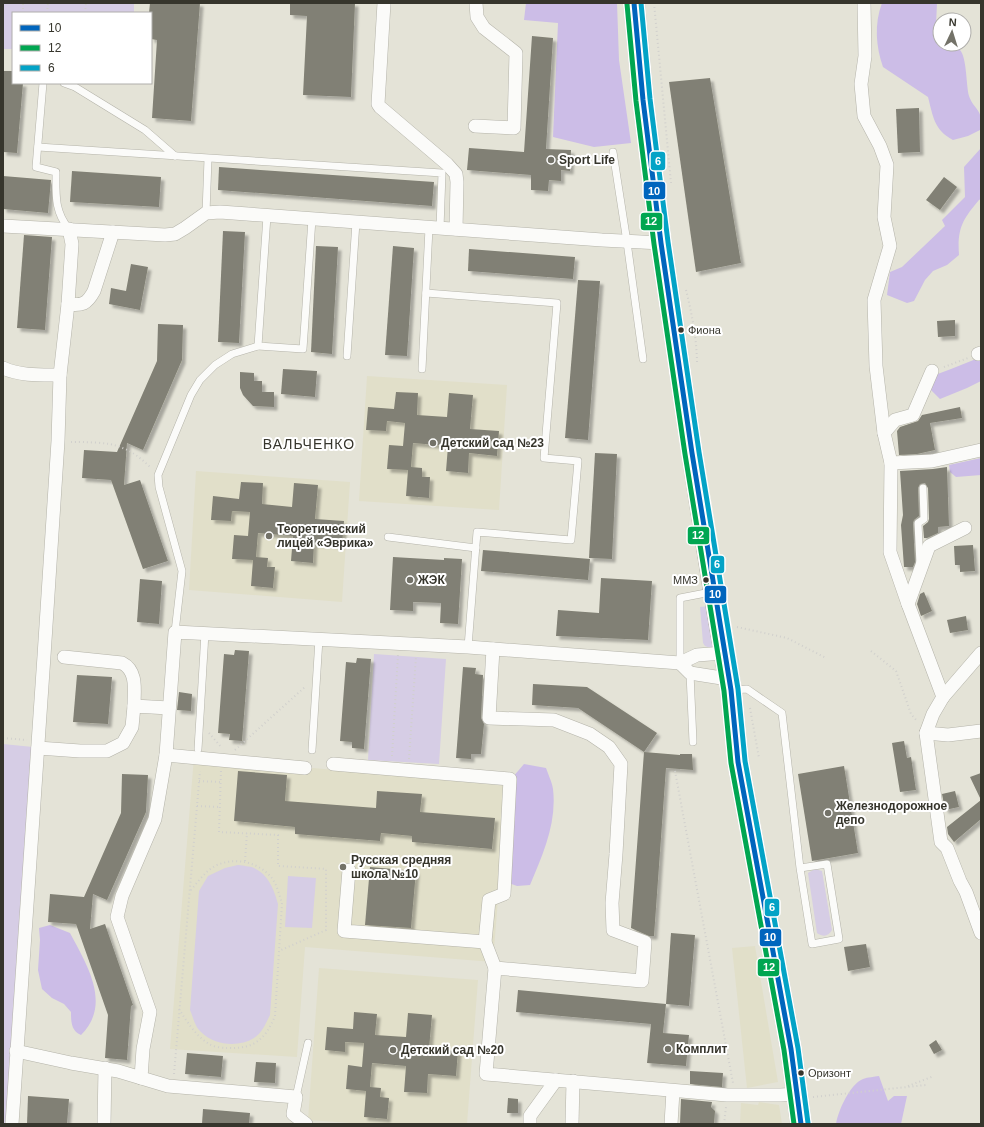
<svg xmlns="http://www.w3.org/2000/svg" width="984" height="1127" font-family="Helvetica,sans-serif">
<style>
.built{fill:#e1dfc9}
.green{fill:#d6cde5}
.forest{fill:#ccbde7}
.building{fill:#818074;filter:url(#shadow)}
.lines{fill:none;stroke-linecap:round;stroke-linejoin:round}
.service-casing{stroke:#b4b3a9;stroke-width:8}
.minor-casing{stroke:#b4b3a9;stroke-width:14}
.primary-casing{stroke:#b4b3a9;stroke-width:22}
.path{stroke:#d1d0cd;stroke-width:2;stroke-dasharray:1 3;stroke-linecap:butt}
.service{stroke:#fbfbf9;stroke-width:7}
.minor{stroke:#fbfbf9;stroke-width:13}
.primary{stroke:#fbfbf9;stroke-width:21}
.bus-1-casing{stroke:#fff;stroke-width:8}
.bus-2-casing{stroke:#fff;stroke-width:8}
.bus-3-casing{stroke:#fff;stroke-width:8}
.bus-1{stroke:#0065bd;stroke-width:5}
.bus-2{stroke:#00a651;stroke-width:5}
.bus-3{stroke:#03a3c6;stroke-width:5}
.poi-dot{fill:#737268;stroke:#fff;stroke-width:1.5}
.bus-dot{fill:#36352c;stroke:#fff;stroke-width:1.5}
.labels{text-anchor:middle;stroke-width:4;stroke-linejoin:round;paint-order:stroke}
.bus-label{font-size:11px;fill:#36352c;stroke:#fff;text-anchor:start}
.poi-label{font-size:12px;font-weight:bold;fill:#36352c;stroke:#fff;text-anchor:start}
.quarter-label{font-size:14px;letter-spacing:1px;fill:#36352c;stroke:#fff}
.line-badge{stroke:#fff;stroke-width:1.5}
.badge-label{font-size:11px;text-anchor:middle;font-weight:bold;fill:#fff}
</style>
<defs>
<filter id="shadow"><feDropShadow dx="3.5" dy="3.5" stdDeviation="1" flood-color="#0004"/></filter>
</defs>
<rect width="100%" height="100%" fill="#e4e3d7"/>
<g class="built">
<polygon points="367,376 507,385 499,510 359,501"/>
<polygon points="196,471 350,482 342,602 189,590"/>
<polygon points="194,757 507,786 493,962 305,947 297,1057 170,1049"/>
<polygon points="755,946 778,1082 747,1088 732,948"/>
<polygon points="319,968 478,980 467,1124 365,1124 308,1120"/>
<polygon points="759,1102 779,1105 782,1124 740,1124 741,1103 758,1105"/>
</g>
<g class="green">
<polygon points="3,3 134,3 134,13 13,13 13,49 3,49"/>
<polygon points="709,606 713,646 710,648 705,646 703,643 700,607"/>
<polygon points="374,654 446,659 439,764 368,760"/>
<polygon points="3,744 33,747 7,1124 3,1124"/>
<path d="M238,865C243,866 250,866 254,868C269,875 274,890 278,904L270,1015C266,1023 262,1033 254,1038C238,1048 214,1045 201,1032C195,1027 193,1017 190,1010L199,891L208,876L225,868Z"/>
<path d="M815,869L822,871L832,930C828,937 823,937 817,933L808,873Z"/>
<polygon points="288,876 316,878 312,928 285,927"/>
</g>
<g class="forest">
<polygon points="526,3 617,3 619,60 631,143 594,147 553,137 558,23 524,20"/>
<path d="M882,3H937L936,25L940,30V44C948,44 954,44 960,50C967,58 966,85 969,96C974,111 984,108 980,130L968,136L953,140C934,130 933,116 928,97L883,67C876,47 874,24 882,3Z"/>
<path d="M981,148V199L979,200C963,219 957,228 959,255L947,265L933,271L925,280L914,301L907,303L887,295L890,272L902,267L945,226L942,220L965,197L964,167Z"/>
<polygon points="981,357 981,381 967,388 940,399 931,390 935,375 951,369"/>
<polygon points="981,458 981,475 956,477 950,472 949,465"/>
<path d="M524,764L546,768C548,774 552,782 553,789C557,823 543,854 530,885L517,886L506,882L512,778Z"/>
<path d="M50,925L70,933C87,965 112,1004 81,1035C71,1031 71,1021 71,1012L64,1004L52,998L42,989L38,970L40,940L39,928Z"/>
<path d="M879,1076L888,1101L894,1096H907L901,1124H836C838,1111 850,1084 863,1079C868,1077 874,1077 879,1076Z"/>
</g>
<g class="building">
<polygon points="150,3 200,3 191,121 152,118 157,40 151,39 151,13 149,13"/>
<polygon points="290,3 355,3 351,97 303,95 307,16 290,15"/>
<polygon points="532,36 553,38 546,149 571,150 570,171 561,170 561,181 549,180 548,191 531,190 531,175 467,170 469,148 524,152"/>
<polygon points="3,71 13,71 13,83 23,83 17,153 3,152"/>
<polygon points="710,78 741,263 696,272 669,82"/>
<polygon points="919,108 920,152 898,153 896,109"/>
<polygon points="219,167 434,182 432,206 218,190"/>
<polygon points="72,171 161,177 159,207 70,202"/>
<polygon points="3,176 51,180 48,213 3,209"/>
<polygon points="944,177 957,187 940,210 926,200"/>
<polygon points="223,231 245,232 239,343 218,342"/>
<polygon points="24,235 52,237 45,330 17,328"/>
<polygon points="316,246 338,247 332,354 311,352"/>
<polygon points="393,246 414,248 407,356 385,355"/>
<polygon points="469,249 575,257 573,279 468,271"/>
<polygon points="131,264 148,267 140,310 109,304 111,288 126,291"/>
<polygon points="578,280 600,281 588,440 565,438"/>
<polygon points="955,320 955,336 938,337 937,321"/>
<polygon points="158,324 183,325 182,360 143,450 127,443 124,485 140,480 168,561 143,569 111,480 82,478 84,450 117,452 157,361"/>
<polygon points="283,369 317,371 315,397 281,394"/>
<polygon points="240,372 254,373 254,381 262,381 262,392 274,392 274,407 253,406 243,395 240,388"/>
<polygon points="396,392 418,393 417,415 447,417 449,393 473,395 470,429 499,431 497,456 469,453 468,473 446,471 448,446 413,443 411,467 422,468 422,477 430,477 429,498 406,496 408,470 387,469 389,445 403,446 405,423 387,421 386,431 366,430 368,407 394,409"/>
<polygon points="960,407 962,418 930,423 935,450 917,454 899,455 897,431 900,427 918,421 922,415"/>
<polygon points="595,453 617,454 612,559 589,558"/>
<polygon points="947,467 949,526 938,527 938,533 927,538 924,538 923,526 928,522 929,519 928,488 925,483 920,484 918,488 919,516 914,520 913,523 915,562 913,567 904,567 901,525 903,515 900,471 933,469"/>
<polygon points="241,482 263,483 262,504 292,507 294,483 318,485 315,519 344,521 342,545 314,543 313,563 291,561 293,536 258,533 256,557 268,558 267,567 275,567 273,588 251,586 253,560 232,559 234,535 248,536 250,512 232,511 231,521 211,520 213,496 239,499"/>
<polygon points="973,545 975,571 960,572 960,565 955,565 954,546"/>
<polygon points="483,550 590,559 588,580 481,571"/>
<polygon points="393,557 444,560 444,558 462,559 458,624 440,623 441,603 413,602 413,611 390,610"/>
<polygon points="601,578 652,581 648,640 556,636 558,610 599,613"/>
<polygon points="140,579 162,581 159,624 137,622"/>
<polygon points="924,592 932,611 921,616 917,604 920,594"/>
<polygon points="966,616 968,630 950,633 947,620"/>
<polygon points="235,650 249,651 242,741 229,740 230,734 218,733 224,654 234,655"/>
<polygon points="357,658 371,659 364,749 352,748 352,742 340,741 346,662 356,663"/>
<polygon points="463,667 476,668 475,674 483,675 481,718 484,724 481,754 471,754 471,759 456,758"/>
<polygon points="77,675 112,677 108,724 73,722"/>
<polygon points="533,684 587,687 657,733 644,752 578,708 532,705"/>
<polygon points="179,692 192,694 191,711 177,710"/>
<polygon points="904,741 907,758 911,757 916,790 900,792 892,743"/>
<polygon points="644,752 680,755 680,754 692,754 693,770 666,768 654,936 649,936 631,928"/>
<polygon points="844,766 858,853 812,861 798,774"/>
<polygon points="238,771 287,775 285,801 376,808 377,791 422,794 420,812 495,818 492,849 412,842 412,836 381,833 380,841 295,834 295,827 234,821"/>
<polygon points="981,773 981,819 954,842 948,834 947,827 981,800 970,777"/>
<polygon points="122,774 148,775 146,812 107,900 93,894 90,929 105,924 133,1005 131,1006 127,1060 105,1058 108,1015 76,924 48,922 50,894 84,897 121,813"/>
<polygon points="955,791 959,807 945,810 942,794"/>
<polygon points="370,867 416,871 411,928 365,925"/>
<polygon points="671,933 695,935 689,1006 666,1004"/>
<polygon points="866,944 870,967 848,971 844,947"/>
<polygon points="518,990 666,1004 663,1033 689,1035 686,1066 647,1063 651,1024 516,1012"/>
<polygon points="354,1012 377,1014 375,1035 406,1037 408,1013 432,1015 429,1049 458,1051 456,1076 428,1074 427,1093 404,1092 406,1066 372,1063 370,1087 381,1088 380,1097 389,1098 387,1119 364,1117 366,1091 346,1089 348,1065 362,1067 364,1043 345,1042 345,1052 325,1050 327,1027 353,1029"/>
<polygon points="936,1040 942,1050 934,1054 929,1045"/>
<polygon points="187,1053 223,1056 221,1077 185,1074"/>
<polygon points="256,1062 276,1063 275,1083 254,1082"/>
<polygon points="690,1071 723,1073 722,1087 690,1084"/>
<polygon points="28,1096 69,1099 67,1124 27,1124"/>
<polygon points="508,1098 518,1099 518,1113 507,1113"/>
<polygon points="681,1099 712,1102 711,1107 715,1111 714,1124 680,1124"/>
<polygon points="203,1109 250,1113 249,1124 202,1124"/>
</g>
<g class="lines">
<g class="service-casing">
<g id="service">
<path d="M43,83L36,167L56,172C56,194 54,211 69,229"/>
<polyline points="64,83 75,87 145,130 175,156"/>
<polyline points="38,147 442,173 440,228"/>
<polyline points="613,152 627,242 643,359"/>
<polyline points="206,213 208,159"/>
<polyline points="267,216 258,346 303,349 312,219"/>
<polyline points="426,293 557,303 544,458 578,461 571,540 477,532 468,647"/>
<polyline points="347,356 356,222"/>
<polyline points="422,369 429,228"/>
<polyline points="388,537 476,548"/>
<polyline points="920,564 918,523 924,519 923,488"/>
<polyline points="175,632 182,571 159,487 158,475 191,395 200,380 215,365 232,354 258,346"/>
<polyline points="680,663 680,598 711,592"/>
<polyline points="690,673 693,742"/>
<polyline points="733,690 747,689 782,713 800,868 812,944 839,939 827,864 800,868"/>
<polyline points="198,749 205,633"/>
<polyline points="312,750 319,639"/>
<polyline points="296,1097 308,1043"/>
</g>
</g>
<g class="minor-casing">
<g id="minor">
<polyline points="384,3 378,104 380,107 447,164 456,174 457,182 456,229"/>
<polyline points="864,3 865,56 861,84 864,116 880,146 887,165 884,217 890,246 874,300 876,366 884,433 891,463"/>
<polyline points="475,126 514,128 516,53 484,28 477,17 476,3"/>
<polyline points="3,226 165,235 175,234 185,228 206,213 220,212 602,240 661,243"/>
<path d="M68,304C82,306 87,304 94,291L113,232"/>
<polyline points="978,354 981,353"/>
<path d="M3,368C20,376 41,375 60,375"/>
<polyline points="884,433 895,420 913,415 932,371"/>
<polyline points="908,604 890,552 891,463 932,461 981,450"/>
<polyline points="493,649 489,718 554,720 590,734 609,747 621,764 616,854 612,903 613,930 645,942 642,981 495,968 486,1074 727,1095 781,1095 797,1094"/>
<polyline points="981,653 943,697 933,714 926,733 941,842 947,848 960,881 966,892 981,933"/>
<path d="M64,657L122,663C138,671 134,691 134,706"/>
<polyline points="680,663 690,673 728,679"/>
<polyline points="943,697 908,604 929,546 965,528"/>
<polyline points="926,733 948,735 981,731"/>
<polyline points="38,748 80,751 107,751 123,743 132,727 134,706 169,708"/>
<polyline points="166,755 305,768"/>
<polyline points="333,764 510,779 504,894 489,900 485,942 495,968"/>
<polyline points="349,870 344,931 485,942"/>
<polyline points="16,1051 71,1063 118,1071 168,1086 296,1097 293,1114 306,1124"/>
<polyline points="141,1078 143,1049 150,1012 117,917 122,896 155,819 166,755 175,632 468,647 680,663 697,655 724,653"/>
<polyline points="12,1124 44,656 58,441 60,375 68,304 72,244 69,229"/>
<polyline points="104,1124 105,1068"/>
<polyline points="530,1124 530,1116 556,1080"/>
<polyline points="572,1124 573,1081"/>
<polyline points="671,1124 673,1091"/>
</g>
</g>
<g class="primary-casing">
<polyline id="primary" points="634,3 643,100 661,243 692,453 714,592 731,690 738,762 791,1049 801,1124"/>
</g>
<g class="path">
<polyline points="3,3 4,3"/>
<polyline points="654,3 671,183"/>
<polyline points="23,13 23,3"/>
<polyline points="47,13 48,3"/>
<polyline points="85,13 86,3"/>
<path d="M686,290C692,314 697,340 697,365"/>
<polyline points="944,367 968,358"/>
<path d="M71,442C83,442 110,442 120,447C132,451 142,459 151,468"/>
<polyline points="737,627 787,638 826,658"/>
<polyline points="871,651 896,671 911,714 917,721"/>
<polyline points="750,708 759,758"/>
<polyline points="209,733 222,748"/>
<polyline points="3,738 27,740"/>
<polyline points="235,750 306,686"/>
<polyline points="392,756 398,655"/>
<polyline points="409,759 416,656"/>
<polyline points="221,771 219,832 278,835 278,866 326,869 326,930 279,951"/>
<polyline points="675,771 733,1083"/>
<polyline points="199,781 220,782"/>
<polyline points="197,806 220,807"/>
<polyline points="245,861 247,833"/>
<path d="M179,1009C187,1022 196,1036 209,1044C214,1047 222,1048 227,1048C254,1049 265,1040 275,1016L282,903C279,895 277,884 271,877C258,862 236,857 217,865C206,870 198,882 190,891"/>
<polyline points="174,1074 200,771"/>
<polyline points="908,1086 934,1076"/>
<polyline points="813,1097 926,1085"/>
<polyline points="724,1124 726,1107"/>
</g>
<use href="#service" class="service"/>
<use href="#minor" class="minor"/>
<use href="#primary" class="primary"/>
<g class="bus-1-casing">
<polyline id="bus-1" points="634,3 643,100 661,243 692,453 731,690 738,762 791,1049 801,1124"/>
</g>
<g class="bus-2-casing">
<polyline id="bus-2" points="627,4 636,101 654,244 685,454 724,691 731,763 784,1050 794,1124"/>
</g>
<g class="bus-3-casing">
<polyline id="bus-3" points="641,3 650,99 668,242 699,452 738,689 745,761 798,1048 808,1123"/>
</g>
<use href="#bus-1" class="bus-1"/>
<use href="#bus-2" class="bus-2"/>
<use href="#bus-3" class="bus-3"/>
</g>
<g class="poi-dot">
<circle cx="551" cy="160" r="4"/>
<circle cx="433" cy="443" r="4"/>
<circle cx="269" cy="536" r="4"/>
<circle cx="410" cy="580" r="4"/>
<circle cx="828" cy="813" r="4"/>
<circle cx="343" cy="867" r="4"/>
<circle cx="668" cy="1049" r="4"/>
<circle cx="393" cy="1050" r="4"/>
</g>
<g class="bus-dot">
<circle cx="681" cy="330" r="3.5"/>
<circle cx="706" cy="580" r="3.5"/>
<circle cx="801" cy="1073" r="3.5"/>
</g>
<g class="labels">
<g class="bus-label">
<text x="688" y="334">Фиона</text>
<text x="698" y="584" text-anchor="end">ММЗ</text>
<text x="808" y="1077">Оризонт</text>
</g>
<g class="poi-label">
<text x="559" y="164">Sport Life</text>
<text x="441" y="447">Детский сад №23</text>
<text x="277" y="533">Теоретический<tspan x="277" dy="14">лицей «Эврика»</tspan></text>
<text x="418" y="584">ЖЭК</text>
<text x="836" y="810">Железнодорожное<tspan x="836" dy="14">депо</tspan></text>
<text x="351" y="864">Русская средняя<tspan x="351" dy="14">школа №10</tspan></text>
<text x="676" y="1053">Комплит</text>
<text x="401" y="1054">Детский сад №20</text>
</g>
<g class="quarter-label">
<text x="309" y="449">ВАЛЬЧЕНКО</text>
</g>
</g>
<g class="line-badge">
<rect x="650" y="151" width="16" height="20" rx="4" fill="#03a3c6"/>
<rect x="643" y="181" width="23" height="19" rx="4" fill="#0065bd"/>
<rect x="640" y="212" width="23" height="19" rx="4" fill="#00a651"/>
<rect x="687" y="526" width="23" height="19" rx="4" fill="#00a651"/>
<rect x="710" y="555" width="15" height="19" rx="4" fill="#03a3c6"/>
<rect x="704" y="585" width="23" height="19" rx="4" fill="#0065bd"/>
<rect x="764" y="898" width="16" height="19" rx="4" fill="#03a3c6"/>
<rect x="759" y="928" width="23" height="19" rx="4" fill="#0065bd"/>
<rect x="757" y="958" width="23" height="19" rx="4" fill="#00a651"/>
</g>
<g class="badge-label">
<text x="658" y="165">6</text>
<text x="654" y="195">10</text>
<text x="651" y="225">12</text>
<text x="698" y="539">12</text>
<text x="717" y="568">6</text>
<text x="715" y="598">10</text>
<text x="772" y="911">6</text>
<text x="770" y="941">10</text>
<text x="769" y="971">12</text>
</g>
<rect width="984" height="1127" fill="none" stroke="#36352c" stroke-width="8"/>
<rect x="12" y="12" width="140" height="72" fill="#ffffff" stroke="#afaeab"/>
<rect x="20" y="25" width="20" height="6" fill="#0065bd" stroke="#afaeab"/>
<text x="48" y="32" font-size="12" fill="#36352c">10</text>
<rect x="20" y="45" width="20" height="6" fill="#00a651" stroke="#afaeab"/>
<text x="48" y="52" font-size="12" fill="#36352c">12</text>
<rect x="20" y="65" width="20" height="6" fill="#03a3c6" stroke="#afaeab"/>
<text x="48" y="72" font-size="12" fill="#36352c">6</text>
<g transform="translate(952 32) rotate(4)"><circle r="19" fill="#ffffff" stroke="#afaeab"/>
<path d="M0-3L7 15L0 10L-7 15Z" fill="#737268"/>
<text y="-6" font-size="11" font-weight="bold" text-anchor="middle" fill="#36352c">N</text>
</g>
</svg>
